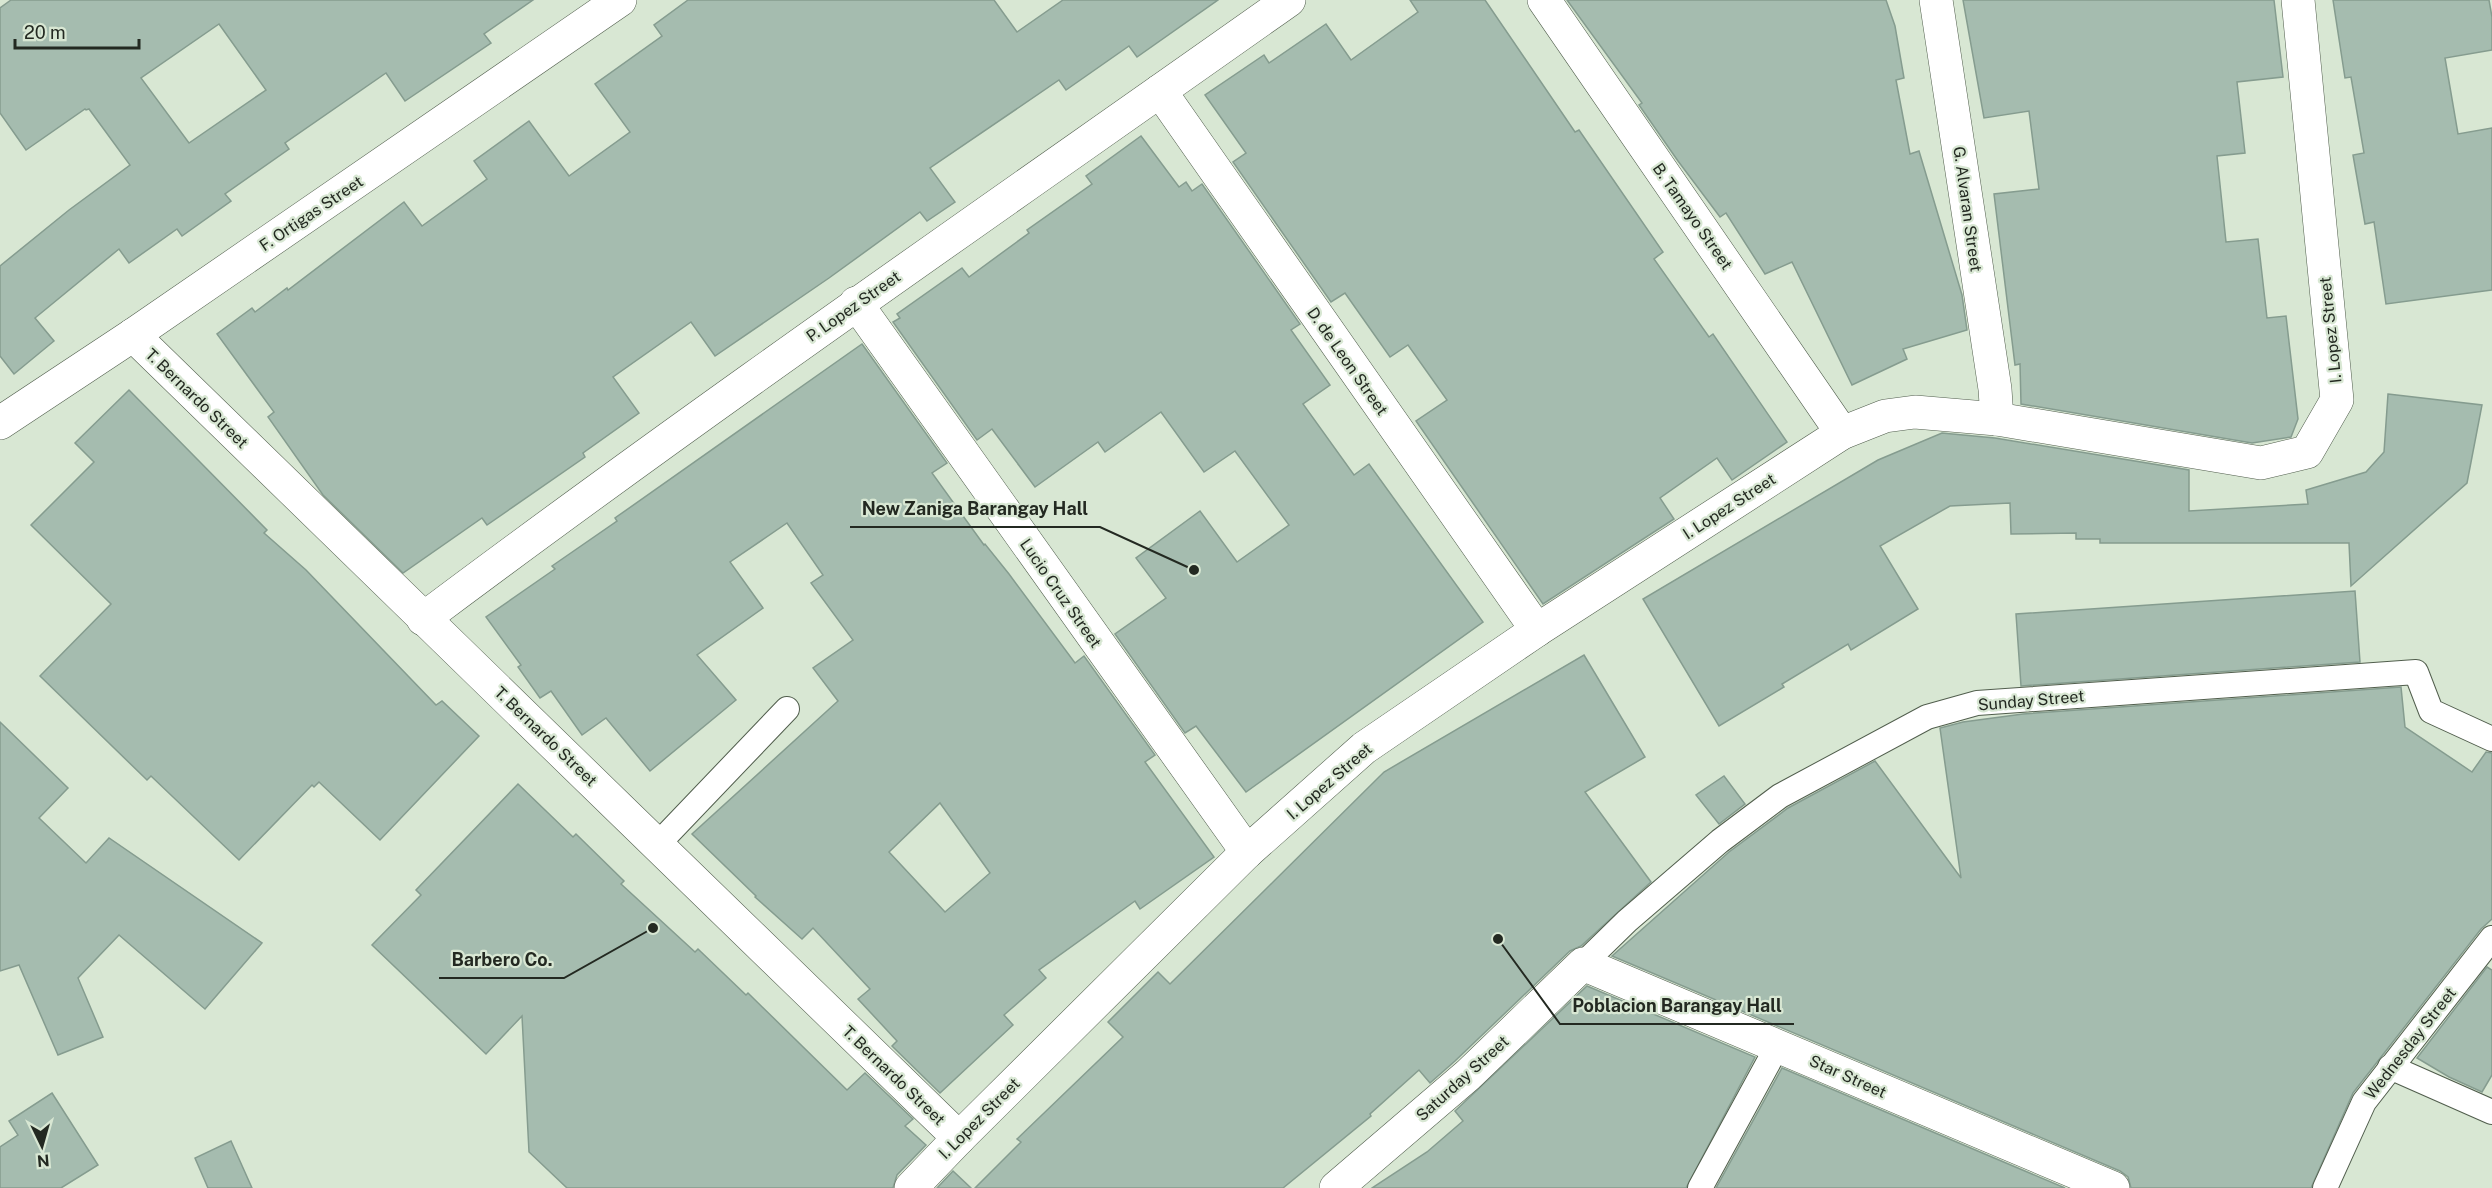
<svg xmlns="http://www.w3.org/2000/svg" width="2492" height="1188" font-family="'Public Sans',sans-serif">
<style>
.building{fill:#a5bcaf;stroke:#859c8f;stroke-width:1.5;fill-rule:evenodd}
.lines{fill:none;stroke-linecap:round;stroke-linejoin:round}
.service-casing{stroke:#515e4d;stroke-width:26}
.minor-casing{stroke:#515e4d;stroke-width:34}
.tertiary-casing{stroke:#515e4d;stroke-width:34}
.service{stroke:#fff;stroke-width:24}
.minor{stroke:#fff;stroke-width:33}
.tertiary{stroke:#fff;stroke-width:33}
.labels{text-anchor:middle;stroke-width:4.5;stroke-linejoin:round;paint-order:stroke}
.street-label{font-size:16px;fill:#232921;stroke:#d8e7d3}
.leader{fill:none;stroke:#232921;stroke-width:2}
.callout-dot{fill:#232921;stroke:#d8e7d3;stroke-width:2}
.callout-label{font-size:18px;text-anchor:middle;font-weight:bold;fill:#232921;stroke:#d8e7d3;stroke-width:4.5;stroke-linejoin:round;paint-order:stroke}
</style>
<rect width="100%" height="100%" fill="#d8e7d3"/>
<g class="building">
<path d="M11,0H533L484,34L491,43L405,101L386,73L285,143L289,149L225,194L231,201L182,236L177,229L129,263L119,249L35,318L54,341L14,374L0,356V266L69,210L130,165L89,109L86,110L85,109L26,150L0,113V8ZM219,24L266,90L189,143L141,78Z"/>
<polygon points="688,0 994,0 1017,32 1063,0 1218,0 1137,57 1129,46 1066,90 1059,80 930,168 955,202 927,221 920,212 829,278 715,356 691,322 613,377 639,413 583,453 585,457 487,525 482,518 403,573 323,495 268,417 274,412 217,334 252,308 255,312 287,288 288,290 404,202 422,226 487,179 474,161 529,121 569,176 630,132 595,84 662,36 654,25"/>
<polygon points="1410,0 1485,0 1575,132 1579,130 1663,252 1654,259 1709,337 1713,334 1787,442 1732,480 1717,458 1660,498 1674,519 1543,604 1416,421 1447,400 1408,345 1390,357 1345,293 1331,302 1233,162 1246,153 1205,95 1264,55 1269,63 1326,24 1351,60 1418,12"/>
<polygon points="1567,0 1886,0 1895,26 1904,78 1896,80 1910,154 1919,151 1962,295 1967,330 1903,349 1907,359 1852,385 1792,262 1765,274 1726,213 1720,217 1678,161 1639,105 1642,103"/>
<polygon points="1963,0 2274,0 2283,77 2237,82 2245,153 2217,156 2226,242 2258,239 2267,318 2286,316 2298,419 2291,437 2252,443 2021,404 2020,364 2015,365 1994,194 2039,189 2029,111 1984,118"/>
<polygon points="2333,0 2489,0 2492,17 2492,50 2445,58 2458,134 2492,128 2492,290 2386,304 2374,222 2365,224 2353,155 2364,153 2351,77 2345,78"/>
<polygon points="1141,136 1179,187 1186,182 1192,191 1202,184 1300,324 1291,330 1330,385 1303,404 1354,475 1369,464 1483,622 1246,792 1196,726 1185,733 1115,634 1166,598 1136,558 1200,511 1237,562 1289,525 1235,451 1204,472 1161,412 1105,452 1098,442 1035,487 992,429 977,440 893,322 900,318 897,314 962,268 969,277 1029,233 1027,230 1092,184 1086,176"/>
<path d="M862,344L947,463L932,473L984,545L985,544L1009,574L1075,663L1084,656L1155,755L1145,762L1214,857L1140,909L1135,901L1039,970L1046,978L1004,1015L1013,1025L940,1093L892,1046L897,1041L858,999L870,989L813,928L802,939L755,897L756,896L692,834L838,701L813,668L853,640L811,583L823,575L787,523L730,562L763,608L697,655L736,700L650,771L606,718L582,735L551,691L540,698L518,667L521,665L486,617L555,569L552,566L617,521L615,518ZM940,803L990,873L945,912L889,852Z"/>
<polygon points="129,390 267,530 264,533 306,570 436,705 442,701 479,736 380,840 319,782 314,787 312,785 239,860 151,776 147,780 40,676 111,604 31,525 94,462 75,443"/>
<polygon points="2388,394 2482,405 2467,483 2351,586 2349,543 2100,543 2100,539 2076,539 2076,533 2011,534 2010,503 1950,506 1880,546 1918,609 1851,650 1848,644 1782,684 1784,687 1719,726 1643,599 1878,460 1942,433 1995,438 2189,470 2189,511 2308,504 2306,490 2366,472 2384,452"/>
<polygon points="2355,591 2360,662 2021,686 2016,614"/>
<polygon points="1584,655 1645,757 1585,792 1651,882 1581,946 1570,951 1455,1061 1430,1083 1419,1070 1370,1114 1371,1116 1283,1188 975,1188 1021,1142 1017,1139 1123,1037 1108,1022 1158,972 1170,984 1384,772"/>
<polygon points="2401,687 2405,727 2472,772 2486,752 2492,753 2492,919 2481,929 2353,1093 2311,1188 2131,1188 2128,1177 2120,1171 1612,956 1729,852 1788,808 1875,761 1961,878 1940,728 1963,722 2023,714"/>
<polygon points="0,722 68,788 39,818 86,863 109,838 262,943 205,1009 119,935 78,978 103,1037 58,1055 19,965 0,971"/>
<polygon points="1724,776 1745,804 1719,824 1696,795"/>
<polygon points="518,784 573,837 576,834 624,881 621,884 695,952 698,949 746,995 748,993 847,1090 865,1073 913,1119 905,1126 926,1145 897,1175 893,1188 567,1188 529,1152 522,1016 486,1054 372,945 421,895 416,890"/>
<polygon points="2487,967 2492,970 2492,1075 2482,1092 2449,1077 2417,1058"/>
<polygon points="1587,986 1755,1057 1686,1188 1372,1188 1427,1152 1463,1121 1455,1111"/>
<polygon points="1782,1068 2065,1188 1716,1188"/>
<polygon points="52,1093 98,1165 61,1188 0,1188 0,1147 18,1135 9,1121"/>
<polygon points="231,1141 252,1188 208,1188 195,1158"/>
<polygon points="953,1171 971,1188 937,1188"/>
</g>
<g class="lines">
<g class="service-casing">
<g id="service">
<polyline points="658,844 787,709"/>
<polyline points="1583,964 1627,921 1720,841 1780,796 1927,717 1977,703 2416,672 2431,711 2492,739"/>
<polyline points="2390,1067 2492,1112"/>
<polyline points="1700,1188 1778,1045"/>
<polyline points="2325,1188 2364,1102 2492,938"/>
</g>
</g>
<g class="minor-casing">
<g id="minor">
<polyline points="1544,0 1842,433"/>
<polyline points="1936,0 1995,389 1997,419"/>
<polyline points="1160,91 1537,630"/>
<polyline points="856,303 1247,852"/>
<path d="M133,335C407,604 684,870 959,1138"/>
<path d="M423,619C707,406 999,205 1289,0"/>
<polyline points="911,1188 959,1138 1247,852 1364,748 1537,630 1842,433 1885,416 1915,412 1997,419 2261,463 2307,452 2337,400 2298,0"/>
<polyline points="1336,1188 1468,1075 1583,964 2113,1188"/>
</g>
</g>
<g class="tertiary-casing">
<polyline id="tertiary" points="0,423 133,335 620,0"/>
</g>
<use href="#service" class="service"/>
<use href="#minor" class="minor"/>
<use href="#tertiary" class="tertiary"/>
</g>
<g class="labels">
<g class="street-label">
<text transform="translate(1968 209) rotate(82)" y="6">G. Alvaran Street</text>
<text transform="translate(311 213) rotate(-34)" y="6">F. Ortigas Street</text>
<text transform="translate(1693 216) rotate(55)" y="6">B. Tamayo Street</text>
<text transform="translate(853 306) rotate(-35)" y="6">P. Lopez Street</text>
<text transform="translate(2330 330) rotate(-96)" y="6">I. Lopez Street</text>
<text transform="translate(1348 361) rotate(55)" y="6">D. de Leon Street</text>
<text transform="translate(197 398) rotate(44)" y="6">T. Bernardo Street</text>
<text transform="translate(1729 506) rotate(-33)" y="6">I. Lopez Street</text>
<text transform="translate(1061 593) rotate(55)" y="6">Lucio Cruz Street</text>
<text transform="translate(2031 700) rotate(-5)" y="6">Sunday Street</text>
<text transform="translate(546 736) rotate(44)" y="6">T. Bernardo Street</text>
<text transform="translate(1329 781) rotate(-41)" y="6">I. Lopez Street</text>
<text transform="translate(2410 1043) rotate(-52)" y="6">Wednesday Street</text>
<text transform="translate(894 1075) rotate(44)" y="6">T. Bernardo Street</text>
<text transform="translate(1848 1076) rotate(24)" y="6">Star Street</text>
<text transform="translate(1462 1078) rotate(-42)" y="6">Saturday Street</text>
<text transform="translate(979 1118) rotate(-45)" y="6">I. Lopez Street</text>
</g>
</g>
<path class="leader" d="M1194 570L1100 527H850M653 928L564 978H439M1498 939L1560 1024H1794"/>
<g class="callout-dot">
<circle cx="1194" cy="570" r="6"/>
<circle cx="653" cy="928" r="6"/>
<circle cx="1498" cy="939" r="6"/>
</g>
<g class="callout-label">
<text x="975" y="515">New Zaniga Barangay Hall</text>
<text x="502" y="966">Barbero Co.</text>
<text x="1677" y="1012">Poblacion Barangay Hall</text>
</g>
<g transform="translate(42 1146) rotate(175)" stroke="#d8e7d3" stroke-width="4.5" paint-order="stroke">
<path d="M0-4.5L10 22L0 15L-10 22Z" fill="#232921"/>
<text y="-9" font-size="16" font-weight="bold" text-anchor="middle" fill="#232921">N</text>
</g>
<path d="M15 39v9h124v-9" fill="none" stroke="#232921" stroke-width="3"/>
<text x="24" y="39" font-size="18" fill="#232921" stroke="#d8e7d3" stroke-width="4.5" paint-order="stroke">20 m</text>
</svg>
